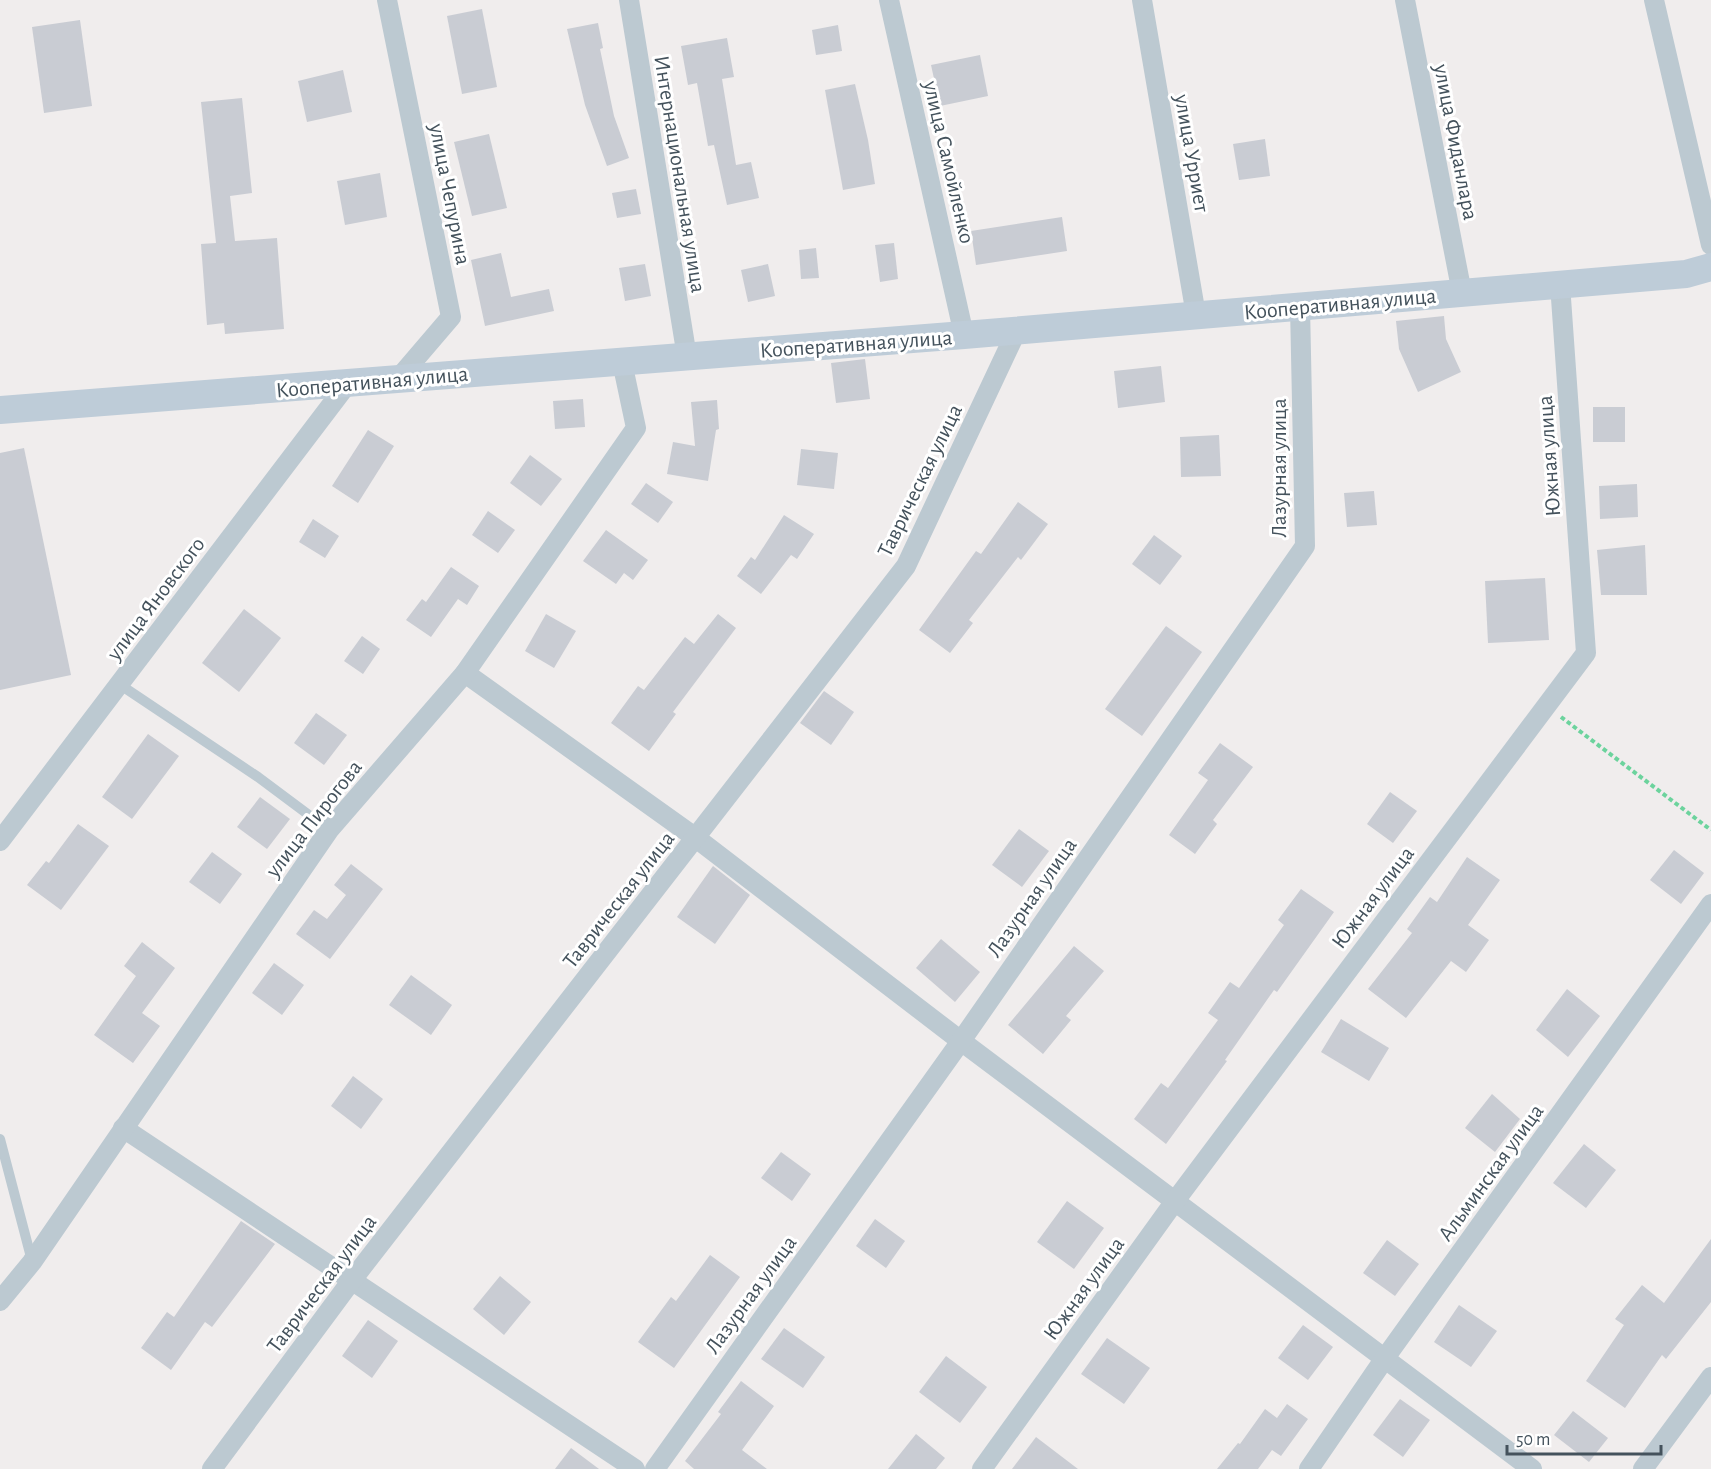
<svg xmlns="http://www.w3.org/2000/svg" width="1711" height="1469" font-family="'Alegreya Sans',sans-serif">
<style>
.building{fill:#c9ccd3}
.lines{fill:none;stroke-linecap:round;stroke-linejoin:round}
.path{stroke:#6cd39d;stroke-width:4;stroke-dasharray:4.5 3;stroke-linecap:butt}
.lane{stroke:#bcc9d1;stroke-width:10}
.street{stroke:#bcc9d1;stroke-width:20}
.secondary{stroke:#beccd8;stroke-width:28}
.labels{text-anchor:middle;stroke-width:6;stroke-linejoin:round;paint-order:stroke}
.street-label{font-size:22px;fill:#44525c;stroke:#fff}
</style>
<rect width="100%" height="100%" fill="#f0eded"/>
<g class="building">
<polygon points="482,9 497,87 462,94 447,16"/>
<polygon points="80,20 92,106 44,113 32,27"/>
<polygon points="598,23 603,48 600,49 614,116 629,158 607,166 585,105 567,29"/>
<polygon points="838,25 842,51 816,55 812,30"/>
<polygon points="727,38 734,77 722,79 736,165 751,162 759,198 727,205 714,145 708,146 697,83 688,85 681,46"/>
<polygon points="980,55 988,96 940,106 931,65"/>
<polygon points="343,70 352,112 307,122 298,81"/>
<polygon points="855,84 868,140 875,184 843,190 825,90"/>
<polygon points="242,98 252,193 230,196 235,241 277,238 284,329 225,334 224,323 207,325 201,244 216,243 201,102"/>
<polygon points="489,134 507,208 472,216 454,142"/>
<polygon points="1265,139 1270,176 1239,180 1233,144"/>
<polygon points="380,173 387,217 345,225 337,181"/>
<polygon points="636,189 641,214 617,218 612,193"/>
<polygon points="1062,217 1067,251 976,265 971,231"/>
<polygon points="894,243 898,279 880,282 875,245"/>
<polygon points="816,248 819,278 801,279 799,250"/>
<polygon points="501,253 511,297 549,289 554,311 485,326 471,260"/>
<polygon points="645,264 651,296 625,301 619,268"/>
<polygon points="768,264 775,296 748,302 741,270"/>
<polygon points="1444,316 1446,339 1461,372 1418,392 1399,349 1396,321"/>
<polygon points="865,359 870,399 836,403 831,363"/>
<polygon points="1161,366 1165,402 1118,408 1114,371"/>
<polygon points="583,399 585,427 555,429 553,401"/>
<polygon points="717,400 719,429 716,430 708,481 667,474 673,442 695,446 691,402"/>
<rect x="1593" y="407" width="32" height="35"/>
<polygon points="368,430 394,446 358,503 332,486"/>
<polygon points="1219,435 1221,476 1181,477 1180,437"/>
<polygon points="24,448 71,675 0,690 0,453"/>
<polygon points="801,449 838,453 834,489 797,485"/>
<polygon points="530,455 562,479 541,506 510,483"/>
<polygon points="646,483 673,502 658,523 631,504"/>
<polygon points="1637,484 1638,517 1600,519 1599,486"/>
<polygon points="1374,491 1377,525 1347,527 1344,493"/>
<polygon points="1018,502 1048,524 1021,560 1018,557 969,620 973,623 950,653 919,630 976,551 981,554"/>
<polygon points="488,511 515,530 498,553 472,535"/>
<polygon points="784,515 814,534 797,559 791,555 761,594 737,576 751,557 755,560"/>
<polygon points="313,519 339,536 325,558 299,542"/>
<polygon points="606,530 648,560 633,580 624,573 616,584 583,561"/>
<polygon points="1154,535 1182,556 1160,585 1132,564"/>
<polygon points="1645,545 1647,595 1601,595 1597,550"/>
<polygon points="451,567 479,586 467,605 458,599 431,637 406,620 422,599 426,602"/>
<polygon points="1545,578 1549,640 1488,643 1485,581"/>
<polygon points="244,609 281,638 239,692 202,663"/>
<polygon points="546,614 576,631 554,668 525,651"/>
<polygon points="718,614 736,628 673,712 676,714 649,751 611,723 638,686 644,690 685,637 694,644"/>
<polygon points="1166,626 1202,652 1142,736 1105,709"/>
<polygon points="362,636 380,649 363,674 344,661"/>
<polygon points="824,691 854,712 831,745 800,723"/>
<polygon points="316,713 347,735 324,765 294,743"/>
<polygon points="148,734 179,756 132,819 102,797"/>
<polygon points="1220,743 1253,767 1213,820 1217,824 1195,854 1169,835 1208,780 1198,773"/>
<polygon points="1390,792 1417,811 1393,843 1367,824"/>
<polygon points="260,797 290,819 267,849 237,827"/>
<polygon points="78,824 109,846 61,910 27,885 46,861 49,863"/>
<polygon points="1019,829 1049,851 1022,887 992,865"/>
<polygon points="1674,850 1704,873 1681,904 1650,880"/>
<polygon points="212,852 242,874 220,904 189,882"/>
<polygon points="1467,857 1500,880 1468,925 1489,940 1466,972 1451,961 1406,1018 1368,989 1412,933 1407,929 1430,897 1437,902"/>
<polygon points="351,864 383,889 330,959 296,934 314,910 327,919 346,895 334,885"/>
<polygon points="713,866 750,895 715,944 677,917"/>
<polygon points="1301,889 1334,912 1277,992 1274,990 1225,1060 1227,1061 1166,1144 1134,1119 1161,1083 1168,1088 1218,1020 1208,1013 1230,982 1239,988 1284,925 1278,920"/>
<polygon points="941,939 980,972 955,1002 916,968"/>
<polygon points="142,942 175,968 142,1013 160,1026 133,1063 94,1035 136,976 124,966"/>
<polygon points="1074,946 1104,971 1066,1016 1071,1020 1043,1054 1008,1025"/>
<polygon points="274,963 304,985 282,1015 252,993"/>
<polygon points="411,975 452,1005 431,1035 389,1005"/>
<polygon points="1567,989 1600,1016 1568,1057 1536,1030"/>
<polygon points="1341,1019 1389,1048 1369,1081 1321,1052"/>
<polygon points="353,1076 383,1099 361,1129 331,1106"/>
<polygon points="1492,1094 1520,1119 1495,1152 1465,1128"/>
<polygon points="1584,1144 1616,1170 1586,1208 1553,1183"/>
<polygon points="781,1152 811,1174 792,1201 761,1178"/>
<polygon points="1067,1201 1104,1228 1074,1269 1037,1242"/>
<polygon points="875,1219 905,1241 886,1268 856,1246"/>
<polygon points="241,1221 275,1244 212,1327 205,1322 171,1370 141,1348 167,1312 174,1317"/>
<polygon points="1711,1239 1711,1302 1666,1359 1662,1355 1625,1408 1586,1381 1624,1325 1615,1319 1642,1285 1664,1303"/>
<polygon points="1387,1240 1419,1264 1395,1296 1363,1273"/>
<polygon points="710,1255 740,1277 674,1368 638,1342 671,1297 676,1301"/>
<polygon points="500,1276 531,1302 504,1335 473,1309"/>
<polygon points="1459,1305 1497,1331 1471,1367 1434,1342"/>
<polygon points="368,1320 398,1341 372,1378 342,1356"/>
<polygon points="1303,1325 1333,1347 1308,1380 1278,1358"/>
<polygon points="784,1328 825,1357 803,1388 761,1359"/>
<polygon points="1107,1338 1150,1368 1124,1404 1081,1374"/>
<polygon points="946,1356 987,1387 960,1423 919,1392"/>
<polygon points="741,1381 774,1406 742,1450 767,1469 694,1469 685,1461 721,1414 718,1412"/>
<polygon points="1400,1399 1430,1420 1403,1457 1373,1435"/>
<polygon points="1287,1404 1308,1419 1281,1456 1272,1450 1258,1469 1217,1469 1238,1443 1240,1444 1265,1409 1277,1418"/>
<polygon points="1573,1411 1608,1438 1589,1462 1554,1435"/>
<polygon points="916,1434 945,1458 936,1469 888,1469"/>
<polygon points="1036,1437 1078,1469 1012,1469"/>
<polygon points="571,1448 599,1469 555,1469"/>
</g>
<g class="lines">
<polyline class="path" points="1561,717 1711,830"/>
<g class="lane">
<polyline points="119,684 258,777 329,830"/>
<polyline points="0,1139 32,1261"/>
</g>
<g class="street">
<polyline points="387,0 451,317 398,379"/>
<polyline points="629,0 687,357"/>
<polyline points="889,0 964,335"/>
<polyline points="1142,0 1196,315"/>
<polyline points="1405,0 1462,293"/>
<polyline points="1654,0 1711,245"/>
<polyline points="465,673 696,838 961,1041 1532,1469"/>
<polyline points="0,841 348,383"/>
<polyline points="123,1128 635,1469"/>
<polyline points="0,1301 32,1262 329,830 465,673 636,428 622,362"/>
<polyline points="212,1469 352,1280 906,566 1017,330"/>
<polyline points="655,1469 961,1041 1305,546 1300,306"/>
<polyline points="982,1469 1175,1201 1586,653 1560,284"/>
<polyline points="1309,1469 1385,1358 1711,904"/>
<polyline points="1643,1469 1711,1377"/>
</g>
<polyline class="secondary" points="0,410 964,335 1686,274 1711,267"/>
</g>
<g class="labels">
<g class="street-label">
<text transform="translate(1457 142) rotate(79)" y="8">улица Фиданлара</text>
<text transform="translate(1193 153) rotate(80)" y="8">улица Урриет</text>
<text transform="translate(950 162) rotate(77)" y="8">улица Самойленко</text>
<text transform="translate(681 174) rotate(81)" y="8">Интернациональная улица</text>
<text transform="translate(451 194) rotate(79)" y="8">улица Чепурина</text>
<text transform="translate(1340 303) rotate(-5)" y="8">Кооперативная улица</text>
<text transform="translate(856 343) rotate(-4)" y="8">Кооперативная улица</text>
<text transform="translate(372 381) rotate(-5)" y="8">Кооперативная улица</text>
<text transform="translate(1548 456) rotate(-94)" y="8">Южная улица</text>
<text transform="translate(1278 468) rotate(-90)" y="8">Лазурная улица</text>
<text transform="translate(919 480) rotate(-64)" y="8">Таврическая улица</text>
<text transform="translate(155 598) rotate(-53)" y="8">улица Яновского</text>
<text transform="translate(313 818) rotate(-52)" y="8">улица Пирогова</text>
<text transform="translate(1031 897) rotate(-55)" y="8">Лазурная улица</text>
<text transform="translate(1372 897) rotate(-53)" y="8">Южная улица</text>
<text transform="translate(618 899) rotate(-52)" y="8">Таврическая улица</text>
<text transform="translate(1490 1172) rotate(-54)" y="8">Альминская улица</text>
<text transform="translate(321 1283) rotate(-53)" y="8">Таврическая улица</text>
<text transform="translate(1083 1288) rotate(-54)" y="8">Южная улица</text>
<text transform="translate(750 1294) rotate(-54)" y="8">Лазурная улица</text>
</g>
</g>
<path d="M1507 1445v9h154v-9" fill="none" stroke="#44525c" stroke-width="3"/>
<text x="1516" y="1445" font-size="18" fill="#44525c" stroke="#ffffff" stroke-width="4.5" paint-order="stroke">50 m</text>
</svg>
